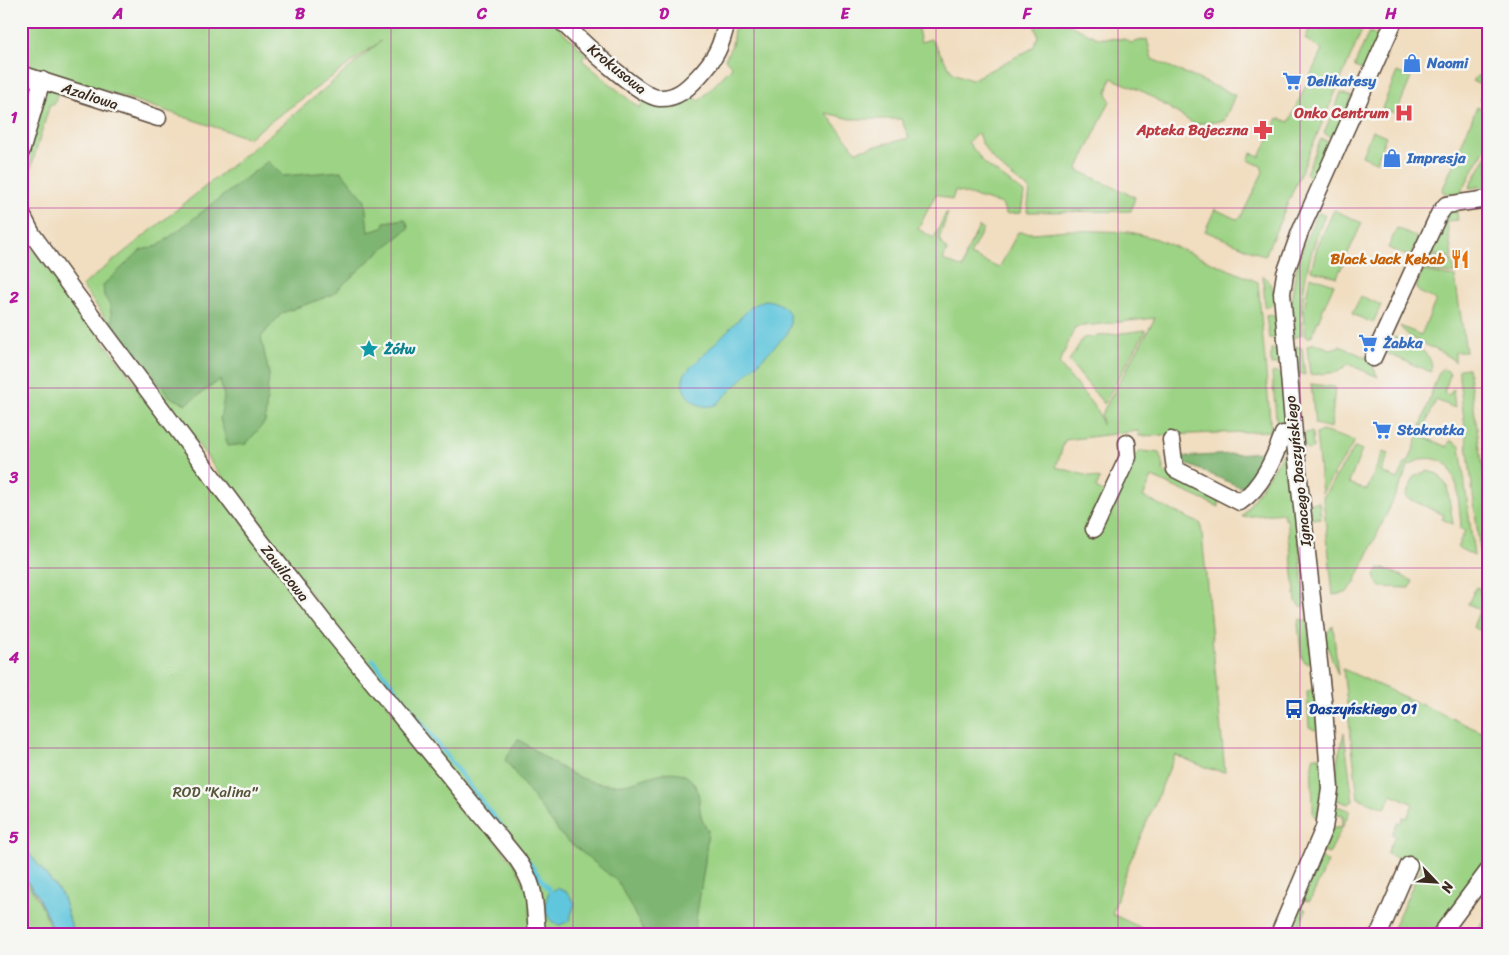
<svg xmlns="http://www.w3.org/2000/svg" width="1509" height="955" font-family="Sriracha,sans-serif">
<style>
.green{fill:#9dd385;stroke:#6c7e52;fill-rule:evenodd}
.forest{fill:#7eb572;stroke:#5c7048}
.water{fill:#60c6dd;stroke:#4e787e}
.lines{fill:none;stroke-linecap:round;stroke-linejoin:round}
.stream{stroke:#60c6dd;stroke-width:4.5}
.minor-casing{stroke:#564536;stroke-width:19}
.minor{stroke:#fff;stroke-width:16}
.grid{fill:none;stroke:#b5179e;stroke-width:1;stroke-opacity:0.55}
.labels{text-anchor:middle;stroke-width:5;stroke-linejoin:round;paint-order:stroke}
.shop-label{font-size:15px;font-weight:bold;fill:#366cbe;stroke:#f6f6f2;text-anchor:start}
.street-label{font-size:15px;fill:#3b2a1e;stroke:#f6f6f2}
.health-label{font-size:15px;font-weight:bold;fill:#be3a42;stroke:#f6f6f2;text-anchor:end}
.food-label{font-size:15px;font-weight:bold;fill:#c56008;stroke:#f6f6f2;text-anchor:end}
.culture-label{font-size:15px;font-weight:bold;fill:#0d838f;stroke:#f6f6f2;text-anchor:start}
.transit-label{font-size:15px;font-weight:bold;fill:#164399;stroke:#f6f6f2;text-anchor:start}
.park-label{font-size:15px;fill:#545438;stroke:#f6f6f2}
.neatline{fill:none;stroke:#b5179e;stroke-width:2}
.grid-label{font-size:16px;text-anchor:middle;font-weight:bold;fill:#b5179e}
</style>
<rect width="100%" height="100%" fill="#f6f6f2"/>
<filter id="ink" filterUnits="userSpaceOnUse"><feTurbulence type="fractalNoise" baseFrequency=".02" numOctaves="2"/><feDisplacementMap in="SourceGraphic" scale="10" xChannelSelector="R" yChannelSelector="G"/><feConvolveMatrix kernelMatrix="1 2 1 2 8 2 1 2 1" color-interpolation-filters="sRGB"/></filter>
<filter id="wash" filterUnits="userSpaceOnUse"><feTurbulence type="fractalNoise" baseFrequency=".0096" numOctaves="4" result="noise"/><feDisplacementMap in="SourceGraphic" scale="20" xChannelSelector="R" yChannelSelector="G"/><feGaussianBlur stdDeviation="1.12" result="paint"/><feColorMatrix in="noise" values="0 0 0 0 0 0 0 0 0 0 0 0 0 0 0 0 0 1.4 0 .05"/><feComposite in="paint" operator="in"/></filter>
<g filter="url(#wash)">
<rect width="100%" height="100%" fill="#f1ddbf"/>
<g class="green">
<path d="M21,21H552L586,54L582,60L639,108L645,99L678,102L691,94L699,101L732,67L725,59L732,45L735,21H916L921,42L931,39L953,73L971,80L1033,48L1038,36L1033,21H1061L1098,38L1124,39L1131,43L1147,39L1152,59L1235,95L1224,121L1194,124L1146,93L1111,78L1107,93L1110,101L1077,170L1135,197L1131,211L1027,212L1030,190C1008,173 986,159 978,133L968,142L985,164L1024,193L1021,213L1006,214L1002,204L955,191L952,200L936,194L918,229L934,238L946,213H948L939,239L947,250L943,260L963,268L966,253L979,227L983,229L970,255L999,268L1018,232L1033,233L1067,230L1130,232L1157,239L1258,282L1271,431L1139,436L1138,431L1065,440L1056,467L1100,479L1096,488L1105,493L1119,467L1141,451L1160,453L1164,472L1219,501V507L1152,477L1143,497L1201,524L1225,772L1210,769L1175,755L1124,876L1112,914L1154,934H542L540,890L257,525L82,286L284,123L381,41L248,138L63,77L54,105L50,104L23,194ZM826,113L851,119H901L909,138L856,151ZM1155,318L1101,415L1102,425L1098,411L1059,364L1075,327Z"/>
<polygon points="1313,21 1366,21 1265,256 1205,231 1215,209 1236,219 1241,217 1263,172 1261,166 1248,160 1251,153 1260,157 1278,118 1289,122 1322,50 1305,39"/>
<polygon points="1369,32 1379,36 1364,71 1355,67 1355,64"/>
<polygon points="1397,72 1411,78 1396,114 1382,108"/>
<polygon points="1488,75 1488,103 1480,100 1485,87 1472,81 1477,76"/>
<polygon points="1341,93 1352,97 1334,139 1324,133"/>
<polygon points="1477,107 1488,112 1488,143 1460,194 1448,194 1442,191"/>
<polygon points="1372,130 1386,136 1376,162 1362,156"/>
<polygon points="1321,139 1332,143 1316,178 1307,175 1306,173"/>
<polygon points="1488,153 1488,186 1469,188"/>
<polygon points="1456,208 1458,220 1447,221 1452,257 1441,257 1430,253 1447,214"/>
<polygon points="1334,210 1362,223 1337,277 1311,270 1317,247"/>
<path d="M1319,213L1325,215C1308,255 1300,292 1302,335L1292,338C1288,288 1297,260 1316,215Z"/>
<polygon points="1397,228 1415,236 1417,241 1410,257 1388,248"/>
<polygon points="21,234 251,533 515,865 530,897 530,934 74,934 62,895 21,843"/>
<polygon points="1429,255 1446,261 1452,260 1455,274 1423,270"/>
<path d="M1422,271L1455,277L1466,352H1455V362C1441,348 1409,342 1400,326L1421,335L1436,300L1419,292L1416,288Z"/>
<path d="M1263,275C1270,283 1280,295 1272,305L1265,307Z"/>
<polygon points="1310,276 1334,284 1311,337 1306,337 1304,310"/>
<polygon points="1361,296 1381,305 1373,323 1352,314"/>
<polygon points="1271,315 1276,317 1279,339 1269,338 1266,316"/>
<polygon points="1146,330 1104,404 1069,361 1083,338"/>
<path d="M1394,337C1408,343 1437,352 1431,372L1386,353Z"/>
<polygon points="1314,343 1331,349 1340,346 1369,359 1378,377 1348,364 1338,372 1310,375 1307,346"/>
<polygon points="1294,346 1302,348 1305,375 1297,372"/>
<polygon points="1279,348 1281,361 1278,364 1271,365 1271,349"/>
<polygon points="1468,368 1488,502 1488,591 1482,573 1487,562 1481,560 1459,378 1459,369"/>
<path d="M1443,369L1448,371L1450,375L1444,393L1449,395L1453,389L1455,408L1436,400L1421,436L1447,447L1450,441H1452L1460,446L1474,556L1457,547L1465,531L1459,528L1461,525L1457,486L1448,465C1436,457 1422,455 1410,466L1408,465L1407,470L1354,584L1346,593L1333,595L1323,497L1355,447L1362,450L1349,483L1367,490L1383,452L1389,454L1381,472L1398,479L1406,462L1408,463C1421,433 1427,402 1439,372Z"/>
<polygon points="1277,372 1282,376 1285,420 1277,428 1272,373"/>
<polygon points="1311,384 1335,387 1331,428 1315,424"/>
<polygon points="1322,431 1355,441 1322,493 1316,434"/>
<polygon points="1312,432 1313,449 1308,450 1303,446 1302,437 1305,433"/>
<polygon points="1283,453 1290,453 1305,604 1302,607 1296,602 1287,518 1284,518 1283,513 1242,517"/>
<polygon points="1427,471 1438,474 1447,486 1453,524 1442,519 1444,515 1405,497 1415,476"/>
<polygon points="1319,502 1321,518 1311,519 1309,503"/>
<path d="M1384,568L1413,581L1410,588L1381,587C1374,581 1373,575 1379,569Z"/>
<polygon points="1476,587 1479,588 1488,621 1488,634 1473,627 1480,609 1468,604"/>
<polygon points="1300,619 1307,621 1312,661 1308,664 1302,659 1298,625"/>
<polygon points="1333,625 1338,675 1324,638"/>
<polygon points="1343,669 1484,733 1488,726 1488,866 1435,934 1390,934 1422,866 1387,854 1395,836 1392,834 1398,822 1401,823 1403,817 1407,818 1413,804 1392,794 1385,808 1358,798"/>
<polygon points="1310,690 1314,691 1319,727 1315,730 1309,727 1307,692"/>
<polygon points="1344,733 1353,801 1348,804 1336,800 1337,762"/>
<path d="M1314,757H1320L1324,778L1317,818L1313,814C1314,801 1309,765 1314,757Z"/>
<polygon points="1336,806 1349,810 1349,813 1329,854 1323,852 1332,828 1342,826 1343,815 1335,816"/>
<polygon points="1321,857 1328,862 1310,901 1302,900"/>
<path d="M21,873C34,893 46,910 52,934H21Z"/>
<polygon points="1299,904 1306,910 1296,934 1287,934"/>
<polygon points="1488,912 1488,934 1475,934"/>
</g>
<g class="forest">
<polygon points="268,161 283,176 341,171 365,200 368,232 383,228 384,222 405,219 409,228 373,257 332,295 282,313 261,337 269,374 265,422 246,444 228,446 220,419 224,397 220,380 186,404 170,397 112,323 110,305 104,296 103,285 141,250 158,246"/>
<polygon points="1266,452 1267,460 1251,484 1240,487 1184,463 1181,457"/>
<path d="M518,739C551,761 582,789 624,784C645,781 675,761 692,781C705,797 694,812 708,830L705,862L694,934H645L618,882L562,836L505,760Z"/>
</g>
<g class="water">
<path d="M765,300C786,302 797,316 786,335L717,404C698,414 674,390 686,372L752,306Z"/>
<polygon points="21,843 62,895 74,934 52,934 48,918 37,895 21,873"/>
<path d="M557,888L567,892L575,903L569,921L560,925C544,921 544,907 548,894Z"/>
</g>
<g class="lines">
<g class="stream">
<polyline points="373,660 511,839"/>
<polyline points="528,861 553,895"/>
</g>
</g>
</g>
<g filter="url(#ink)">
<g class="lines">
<g class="minor-casing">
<g id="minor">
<path d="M561,21C578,38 639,97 659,98C676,99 687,89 698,77C716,58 721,47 727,21"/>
<polyline points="21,74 158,118"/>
<polyline points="21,152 42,80"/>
<path d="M21,213L32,234L72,289L256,535L327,626L517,859C537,888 534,900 537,934"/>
<polyline points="1373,358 1439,214 1446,205 1488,199"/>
<path d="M1171,440L1175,469L1240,502C1262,487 1274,459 1283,434"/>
<polyline points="1094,529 1128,457 1127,443"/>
<polyline points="1279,934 1324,828 1330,789 1324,708 1294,434 1282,293 1285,274 1300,232 1394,21"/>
<polyline points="1379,934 1409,865"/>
<polyline points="1441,934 1488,871"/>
</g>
</g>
<use href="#minor" class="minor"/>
</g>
</g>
<path class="grid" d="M209,21V934M391,21V934M573,21V934M754,21V934M936,21V934M1118,21V934M1300,21V934M21,208H1488M21,388H1488M21,568H1488M21,748H1488"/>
<defs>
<g id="shop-bare" transform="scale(1.5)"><path d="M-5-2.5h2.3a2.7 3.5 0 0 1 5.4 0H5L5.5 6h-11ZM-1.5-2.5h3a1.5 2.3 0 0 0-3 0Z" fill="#3f7fe0" stroke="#f6f6f2" stroke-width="2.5" paint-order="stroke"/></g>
<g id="supermarket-bare" transform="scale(1.5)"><path d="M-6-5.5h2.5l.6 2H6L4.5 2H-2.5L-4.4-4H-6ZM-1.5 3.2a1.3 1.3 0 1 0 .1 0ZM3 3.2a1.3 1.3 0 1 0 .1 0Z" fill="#3f7fe0" stroke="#f6f6f2" stroke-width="2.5" paint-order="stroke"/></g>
<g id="hospital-bare" transform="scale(1.5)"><path d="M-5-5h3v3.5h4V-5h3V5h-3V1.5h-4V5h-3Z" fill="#e0444e" stroke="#f6f6f2" stroke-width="2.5" paint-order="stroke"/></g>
<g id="pharmacy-bare" transform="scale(1.5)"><path d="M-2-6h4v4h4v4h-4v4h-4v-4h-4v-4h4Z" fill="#e0444e" stroke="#f6f6f2" stroke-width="2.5" paint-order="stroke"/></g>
<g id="restaurant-bare" transform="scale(1.5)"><path d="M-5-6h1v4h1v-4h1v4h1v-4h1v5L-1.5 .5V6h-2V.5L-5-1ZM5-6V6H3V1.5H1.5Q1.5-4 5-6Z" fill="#e8710a" stroke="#f6f6f2" stroke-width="2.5" paint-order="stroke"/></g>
<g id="sight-bare" transform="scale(1.5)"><path d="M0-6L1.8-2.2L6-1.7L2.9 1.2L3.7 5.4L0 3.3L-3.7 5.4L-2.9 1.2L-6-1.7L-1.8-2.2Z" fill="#0f9aa8" stroke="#f6f6f2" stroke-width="2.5" paint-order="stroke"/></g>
<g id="bus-bare" transform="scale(1.5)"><path d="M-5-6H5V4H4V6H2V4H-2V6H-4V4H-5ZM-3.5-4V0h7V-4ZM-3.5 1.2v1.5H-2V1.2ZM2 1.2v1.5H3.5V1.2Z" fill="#1a4fb4" stroke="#f6f6f2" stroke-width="2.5" paint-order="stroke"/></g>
</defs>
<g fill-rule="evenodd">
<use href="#shop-bare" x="1412" y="63"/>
<use href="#supermarket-bare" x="1292" y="81"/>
<use href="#hospital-bare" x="1404" y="113"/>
<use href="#pharmacy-bare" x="1263" y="130"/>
<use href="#shop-bare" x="1392" y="158"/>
<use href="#restaurant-bare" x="1460" y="259"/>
<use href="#supermarket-bare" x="1368" y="343"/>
<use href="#sight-bare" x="369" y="349"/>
<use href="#supermarket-bare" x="1382" y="430"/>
<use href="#bus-bare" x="1294" y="709"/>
</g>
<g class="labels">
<g class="shop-label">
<text x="1427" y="68">Naomi</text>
<text x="1307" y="86">Delikatesy</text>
<text x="1407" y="163">Impresja</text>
<text x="1383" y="348">Żabka</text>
<text x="1397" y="435">Stokrotka</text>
</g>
<g class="street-label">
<text transform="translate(617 69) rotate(39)" y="5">Krokusowa</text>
<text transform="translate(90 96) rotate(18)" y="5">Azaliowa</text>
<text transform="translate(1298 471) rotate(-96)" y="5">Ignacego Daszyńskiego</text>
<text transform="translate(285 573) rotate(52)" y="5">Zawilcowa</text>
</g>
<g class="health-label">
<text x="1389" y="118">Onko Centrum</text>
<text x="1248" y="135">Apteka Bajeczna</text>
</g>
<g class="food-label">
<text x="1445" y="264">Black Jack Kebab</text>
</g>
<g class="culture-label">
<text x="384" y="354">Żółw</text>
</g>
<g class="transit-label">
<text x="1309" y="714">Daszyńskiego 01</text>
</g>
<g class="park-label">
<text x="215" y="797">ROD "Kalina"</text>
</g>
</g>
<rect width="1509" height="955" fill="none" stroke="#f6f6f2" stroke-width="55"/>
<g transform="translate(1436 882) rotate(115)" stroke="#f6f6f2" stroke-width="4" paint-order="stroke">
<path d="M0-4L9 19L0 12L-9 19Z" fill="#3b2a1e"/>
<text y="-8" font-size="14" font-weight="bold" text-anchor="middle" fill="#3b2a1e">N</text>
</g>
<rect x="28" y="28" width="1454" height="900" class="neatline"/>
<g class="grid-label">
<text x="118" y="19">A</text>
<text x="300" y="19">B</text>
<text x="482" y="19">C</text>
<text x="664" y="19">D</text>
<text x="845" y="19">E</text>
<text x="1027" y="19">F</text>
<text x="1209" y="19">G</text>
<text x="1391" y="19">H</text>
<text x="14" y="123">1</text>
<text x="14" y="303">2</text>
<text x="14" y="483">3</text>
<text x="14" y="663">4</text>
<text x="14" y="843">5</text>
</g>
</svg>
